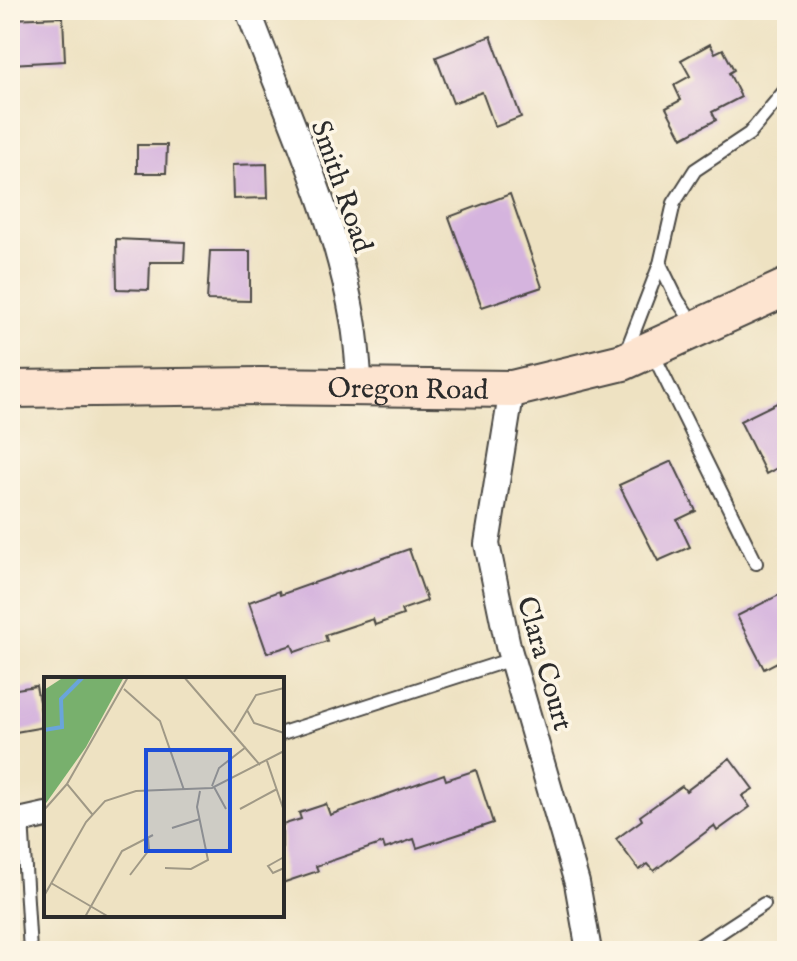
<svg xmlns="http://www.w3.org/2000/svg" width="797" height="961" font-family="'IM FELL English',serif">
<style>
.building{fill:#d5b4de}
.lines{fill:none;stroke-linecap:round;stroke-linejoin:round}
.lane-casing{stroke:#484642;stroke-width:16}
.street-casing{stroke:#484642;stroke-width:28}
.secondary-casing{stroke:#484642;stroke-width:40}
.lane{stroke:#fff;stroke-width:12}
.street{stroke:#fff;stroke-width:24}
.secondary{stroke:#fde4d0;stroke-width:36}
.labels{text-anchor:middle;stroke-width:7;stroke-linejoin:round;paint-order:stroke}
.street-label{font-size:28px;fill:#2b2b2b;stroke:#fcf5e5}
.inset-river{fill:none;stroke:#6aa5da;stroke-width:4}
.inset-road{fill:none;stroke:#a09986;stroke-width:2}
.view{fill:#1d4ed8;fill-opacity:0.15;stroke:#1d4ed8;stroke-width:4}
.inset-edge{fill:none;stroke:#2b2b2b;stroke-width:4}
</style>
<rect width="100%" height="100%" fill="#fcf5e5"/>
<filter id="ink" filterUnits="userSpaceOnUse"><feTurbulence type="fractalNoise" baseFrequency=".0125" numOctaves="2"/><feDisplacementMap in="SourceGraphic" scale="16" xChannelSelector="R" yChannelSelector="G"/><feConvolveMatrix kernelMatrix="1 2 1 2 8 2 1 2 1" color-interpolation-filters="sRGB"/></filter>
<filter id="wash" filterUnits="userSpaceOnUse"><feTurbulence type="fractalNoise" baseFrequency=".006" numOctaves="4" result="noise"/><feDisplacementMap in="SourceGraphic" scale="32" xChannelSelector="R" yChannelSelector="G"/><feGaussianBlur stdDeviation="1.8" result="paint"/><feColorMatrix in="noise" values="0 0 0 0 0 0 0 0 0 0 0 0 0 0 0 0 0 1.4 0 .05"/><feComposite in="paint" operator="in"/></filter>
<g filter="url(#wash)">
<rect width="100%" height="100%" fill="#eee2c2"/>
<g id="blocks">
<g class="building">
<polygon points="63,17 65,61 10,64 10,19"/>
<polygon points="491,36 521,117 495,127 482,92 453,103 436,57"/>
<polygon points="710,44 715,53 723,49 734,70 729,73 741,97 712,112 716,120 682,138 666,108 681,100 674,85 690,76 681,60"/>
<polygon points="137,145 167,145 166,173 137,173"/>
<polygon points="267,164 268,198 233,199 232,165"/>
<polygon points="510,194 542,287 482,307 449,217"/>
<polygon points="116,239 185,242 184,262 150,262 149,290 117,289"/>
<polygon points="210,251 250,251 250,301 207,300"/>
<polygon points="787,398 787,463 766,474 740,421"/>
<polygon points="672,461 696,511 677,520 690,547 658,561 619,485"/>
<polygon points="409,549 427,601 401,610 403,615 375,625 373,619 325,635 327,641 295,652 292,645 267,653 249,602 279,591 280,595"/>
<polygon points="787,591 787,657 764,669 737,616"/>
<polygon points="36,686 44,727 10,733 10,690"/>
<polygon points="730,758 753,789 742,796 750,807 717,831 714,826 654,871 648,864 639,870 616,839 642,820 640,816 682,786 686,791"/>
<polygon points="476,770 493,823 417,848 414,839 385,849 383,843 316,866 318,871 282,883 282,825 301,819 299,813 326,804 330,815 444,774 446,780"/>
</g>
</g>
</g>
<g filter="url(#ink)">
<use href="#blocks" fill-opacity="0" stroke="#484642" stroke-width="2"/>
<g class="lines">
<g class="lane-casing">
<g id="lane">
<polyline points="660,264 678,301 694,324"/>
<polyline points="626,352 660,264 674,203 695,170 749,134 787,88"/>
<polyline points="652,352 756,563"/>
<polyline points="282,733 512,659"/>
<polyline points="22,819 30,951"/>
<polyline points="692,951 764,904"/>
</g>
</g>
<g class="street-casing">
<g id="street">
<path d="M248,10C285,110 335,214 353,320C357,342 358,365 360,388"/>
<polyline points="512,389 487,544 508,646 577,883 589,951"/>
<polyline points="10,823 46,815"/>
</g>
</g>
<g class="secondary-casing">
<g id="secondary">
<path id="s1" d="M10,389L260,386L512,389L623,362L787,287"/>
</g>
</g>
<use href="#lane" class="lane"/>
<use href="#street" class="street"/>
<use href="#secondary" class="secondary"/>
</g>
</g>
<g class="labels">
<g class="street-label">
<text transform="translate(343 186) rotate(71)" y="10">Smith Road</text>
<text dy="10" stroke="none"><textPath href="#s1" startOffset="398">Oregon Road</textPath></text>
<text transform="translate(546 663) rotate(74)" y="10">Clara Court</text>
</g>
</g>
<g transform="translate(44 677)">
<rect width="240" height="240" fill="#eee2c2"/>
<path d="M20,0H80L42,70L0,129V13Z" fill="#78b06d"/>
<path class="inset-river" d="M0,53L18,50L17,22L39,0"/>
<path class="inset-road" d="M140,0L216,88M80,12L116,44L140,113M203,33L210,46L240,56M190,55L212,18L240,11M223,84L240,134M168,109L175,91L202,70M170,110L182,132M196,132L233,112M0,133L23,107M48,137L23,107L84,0M128,151L156,142M240,180L224,189L229,196L240,191M121,191L147,192L164,183L153,130L156,114M86,198L105,173L104,160M7,206L65,240M0,219L42,145L61,124L92,114L168,111L240,74M41,240L78,174L109,158"/>
<path class="view" d="M102,73H186V174H102Z"/>
<rect width="240" height="240" class="inset-edge"/>
</g>
<rect width="797" height="961" fill="none" stroke="#fcf5e5" stroke-width="40"/>
</svg>
